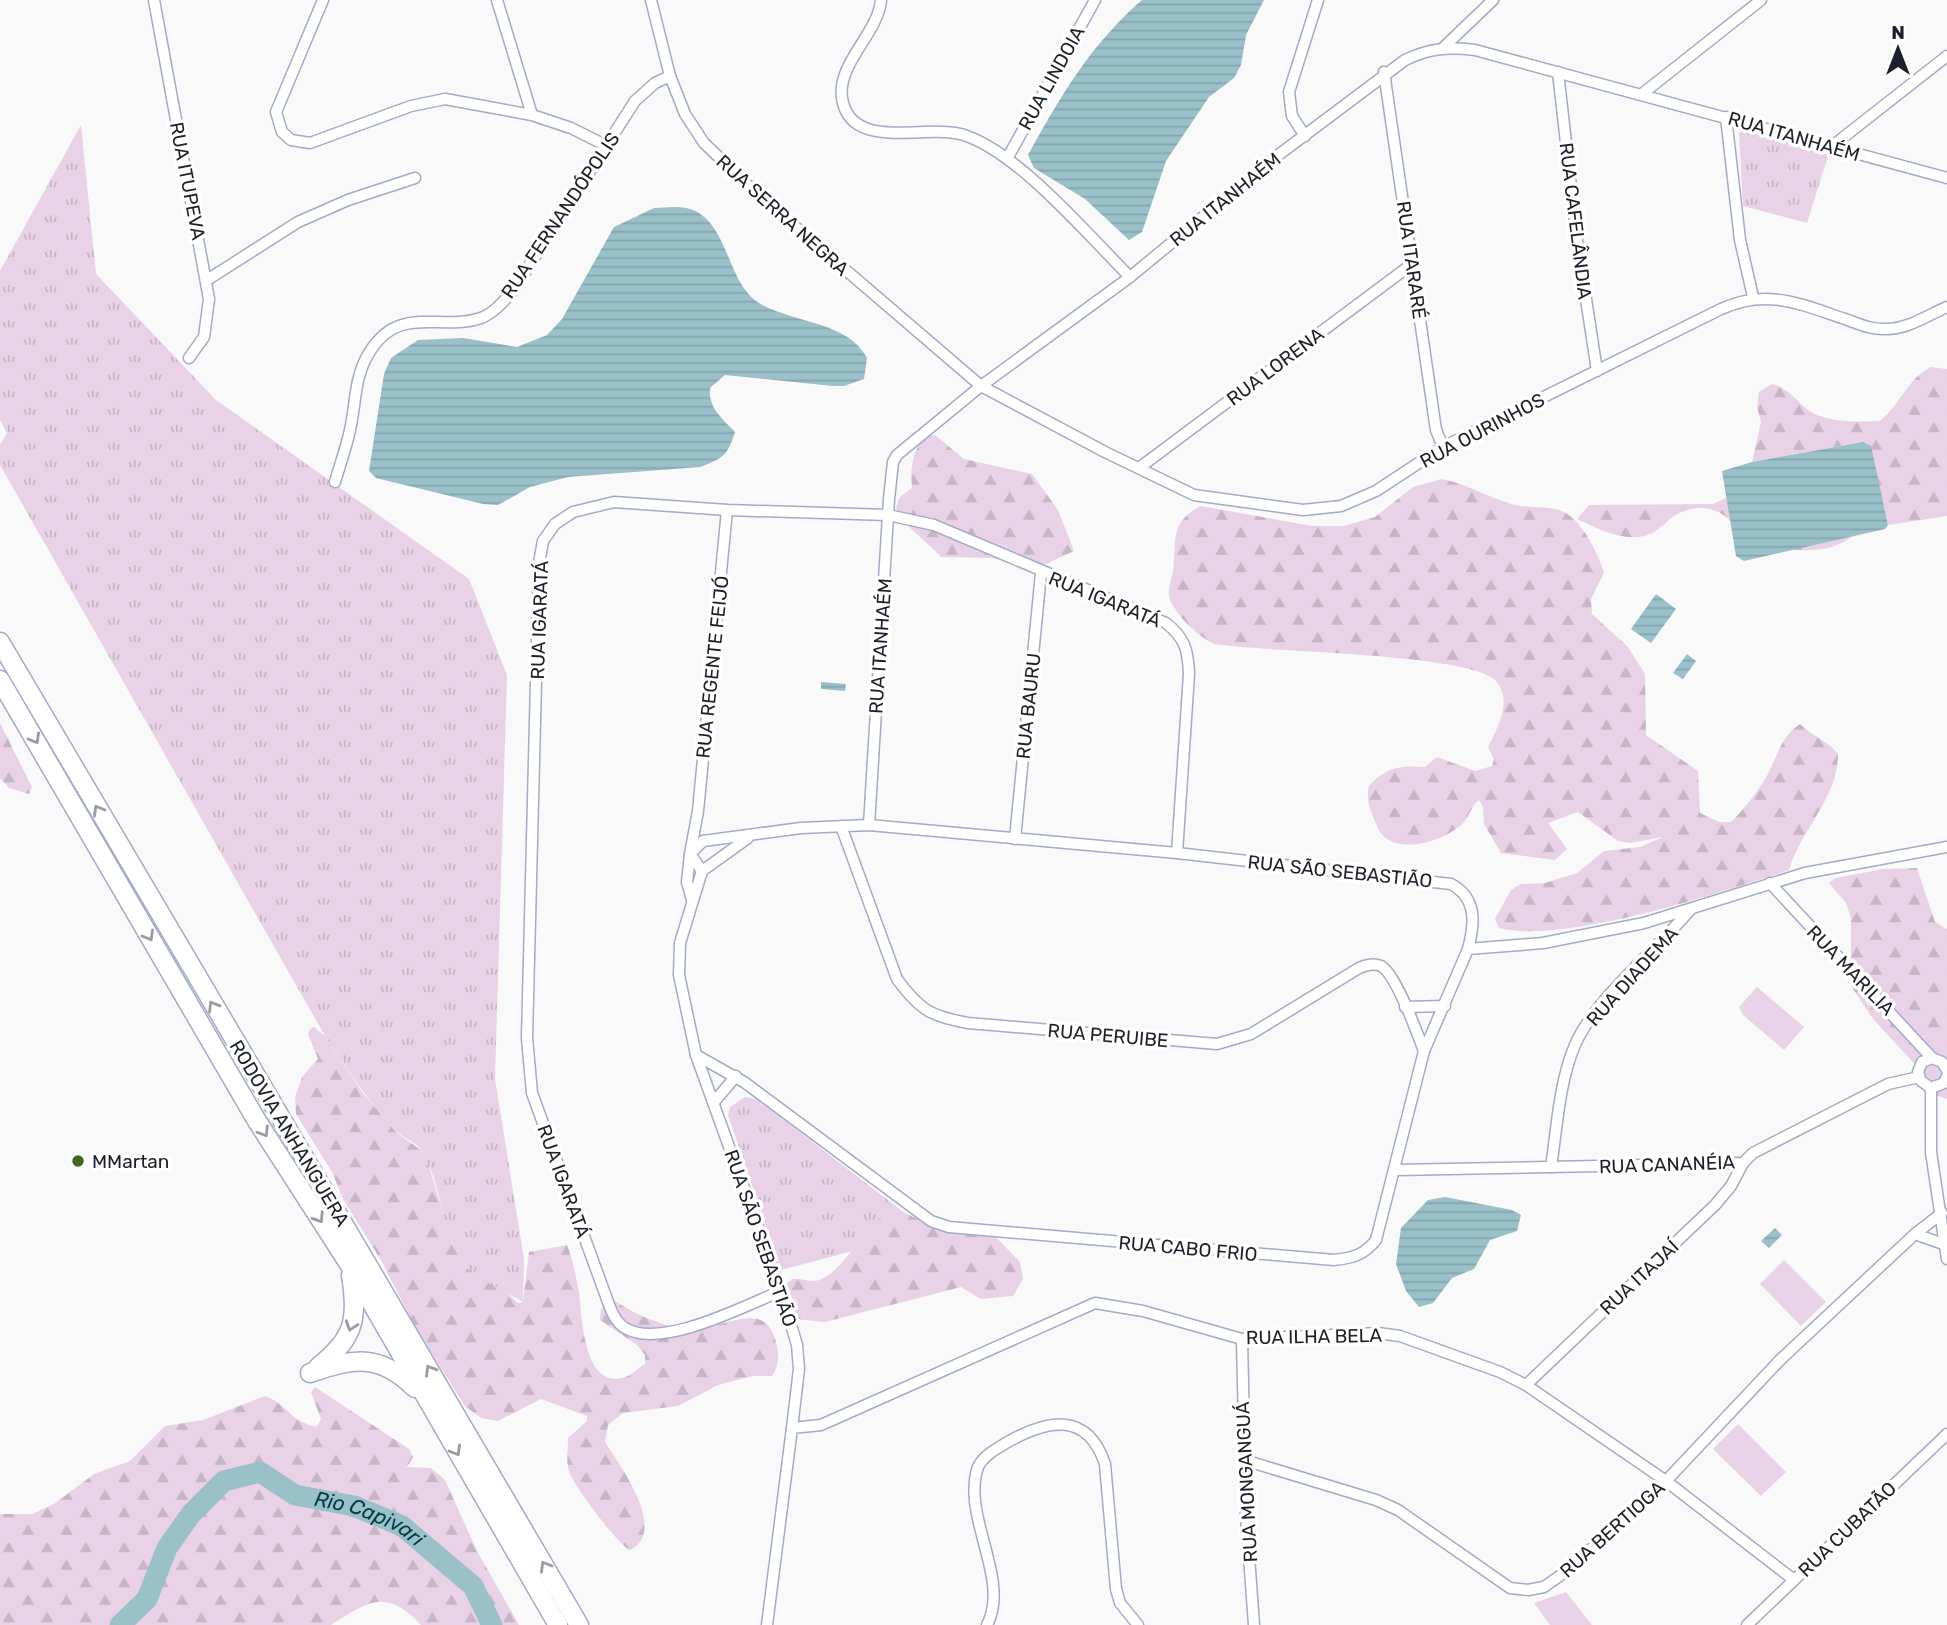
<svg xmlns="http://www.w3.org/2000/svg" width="1947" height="1625" font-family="Rubik,sans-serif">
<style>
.grass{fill:url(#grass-tufts)}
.forest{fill:url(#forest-firs)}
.park{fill:#e9d2e7}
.water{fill:url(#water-rules)}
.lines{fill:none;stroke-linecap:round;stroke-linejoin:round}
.river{stroke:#9ac0ca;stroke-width:21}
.minor-casing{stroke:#a2abc8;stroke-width:13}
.motorway-casing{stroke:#a2abc8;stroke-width:21}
.minor{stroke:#fff;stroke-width:10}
.motorway{stroke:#fff;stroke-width:18}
.oneway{stroke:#999ba0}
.poi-dot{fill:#44661d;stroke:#fff;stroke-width:2.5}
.labels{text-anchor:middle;stroke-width:7;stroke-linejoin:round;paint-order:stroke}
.street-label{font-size:19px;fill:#1d202b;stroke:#fff}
.poi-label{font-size:19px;fill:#1d202b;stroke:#fff;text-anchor:start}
.water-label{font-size:21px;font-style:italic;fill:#013d49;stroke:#fff}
</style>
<defs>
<pattern id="grass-tufts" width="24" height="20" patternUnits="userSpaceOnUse" patternTransform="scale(1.75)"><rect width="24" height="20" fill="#e9d2e7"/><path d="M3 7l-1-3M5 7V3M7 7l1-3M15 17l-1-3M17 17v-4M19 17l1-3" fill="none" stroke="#c7b4c6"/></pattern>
<pattern id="forest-firs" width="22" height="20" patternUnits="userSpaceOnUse" patternTransform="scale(1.75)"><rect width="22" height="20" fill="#e9d2e7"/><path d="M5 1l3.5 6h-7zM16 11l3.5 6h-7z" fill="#c7b4c6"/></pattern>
<pattern id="water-rules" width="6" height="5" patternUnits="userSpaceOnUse" patternTransform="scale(1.75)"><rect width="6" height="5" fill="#9ac0ca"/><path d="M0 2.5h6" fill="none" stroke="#84a5ae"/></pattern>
</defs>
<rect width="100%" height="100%" fill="#f9f9f9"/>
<g class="grass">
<path d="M81,125L96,274L216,400L469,579L507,675L495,1079L524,1259L523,1302C509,1293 488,1287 476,1277C439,1244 446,1189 421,1150C415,1141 403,1138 396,1131C368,1102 347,1068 325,1036L0,465V445L7,433L0,420V271Z"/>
<polygon points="1743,131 1829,153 1807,223 1743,206 1739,133"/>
<polygon points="745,1097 755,1099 771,1110 928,1231 781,1270 728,1115 730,1107"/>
</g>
<g class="forest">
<path d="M1931,367L1947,369V516L1888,525L1884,506C1870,520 1856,538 1837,545C1805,558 1770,540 1740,560L1746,544C1733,517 1713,500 1681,512C1669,517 1661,530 1650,534C1627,544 1598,529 1577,519L1589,505L1713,504L1764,479L1863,442L1752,462L1761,422L1757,407L1759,392L1772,384C1790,389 1794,399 1808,410C1826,423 1859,422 1880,421C1901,404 1907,379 1931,367Z"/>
<path d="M935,435L964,459L1032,474L1058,510L1074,551L1035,569L992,558L941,557C927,541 904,527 896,508L900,497L912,488C910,468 912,452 925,436Z"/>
<path d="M1442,479C1465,483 1485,496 1508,503C1525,509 1546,505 1562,511C1582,520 1598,553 1604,573L1591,599L1592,614L1628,647L1645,674L1646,735L1698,771L1700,813L1719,822H1731C1740,814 1759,790 1765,779C1777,759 1779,738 1800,724C1812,736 1828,741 1838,754C1838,798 1801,829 1789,870C1724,892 1562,945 1499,928L1495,919L1511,890L1521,884L1545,883L1577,873L1604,851L1640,847L1663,837L1630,843L1618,841L1578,812L1548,823L1567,849L1555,860L1501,853L1484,824L1483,807L1479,800C1471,806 1470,815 1464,822C1446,842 1391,858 1378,828C1372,814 1365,801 1369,786C1386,767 1400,765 1425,767L1437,757L1475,771L1492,766L1494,759L1488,747C1498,727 1512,703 1497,682C1476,653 1261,652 1214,644C1198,636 1180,619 1171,602C1166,591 1171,582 1173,571C1177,540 1169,522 1201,506L1312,526H1344L1375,517L1413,487Z"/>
<polygon points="0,723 32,787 29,794 9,788 0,778"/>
<polygon points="1917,868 1935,922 1947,929 1947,1099 1933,1094 1923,1073 1873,1019 1851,986 1851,918 1846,903 1829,883 1835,878 1884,869"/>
<path d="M314,1027L325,1036L363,1093L397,1133L425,1153L452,1242L466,1267L479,1279L504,1290L518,1303L523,1302L529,1252L567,1245C573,1261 576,1276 579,1292C582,1316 583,1387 622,1378C630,1377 638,1368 645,1364V1355L637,1345L600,1320L601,1309L615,1301C636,1315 660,1325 685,1329C716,1334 763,1296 775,1339C779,1352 780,1364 772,1376H752L718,1385L678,1406L623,1413L608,1425L605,1442C619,1464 669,1531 630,1550C619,1546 573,1485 569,1471C566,1462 568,1448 568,1438L587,1421V1416L541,1399L498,1421L481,1418L465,1406L414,1325L382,1262L343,1199L332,1172L296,1114L295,1097L302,1077L318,1059L308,1034L310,1029Z"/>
<path d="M896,1209L929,1224L968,1235H994L1020,1262L1023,1279L1013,1296L981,1299L961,1287L825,1322L795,1319L793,1323L780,1310L785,1285L792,1279C800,1278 811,1283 819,1280C851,1267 860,1223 896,1209Z"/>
<path d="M315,1387L409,1449L413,1457L407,1467L431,1468L445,1480L477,1551L519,1625H421C386,1588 369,1601 331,1625H0V1514H32L54,1504L94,1474L130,1461L165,1426L203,1420L265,1396C288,1404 288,1421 317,1427L321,1419L311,1392Z"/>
</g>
<g class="park">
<polygon points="1757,987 1804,1027 1784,1050 1743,1015 1739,1007"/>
<polygon points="1784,1260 1826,1302 1801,1326 1760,1284"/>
<polygon points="1738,1424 1786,1472 1761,1496 1713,1449"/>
<polygon points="1566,1592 1592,1625 1550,1625 1534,1603"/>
</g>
<g class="water">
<path d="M1142,0H1264L1246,35L1241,65L1234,78L1209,97L1166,161L1142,232L1129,240L1085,199L1034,168L1028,155C1060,97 1091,44 1142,0Z"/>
<path d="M654,208C664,208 676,206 686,208C729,217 725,282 759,303C792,323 848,321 867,358L864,379L844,386H833L725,375L710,388C708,408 722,418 735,432C727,456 724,458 700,467L568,477L530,487L498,505L483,504L376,478L369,471L384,374L391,358L418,340L463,338L517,347L547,335L562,319L614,227Z"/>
<polygon points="1863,442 1871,446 1888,525 1885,529 1744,561 1736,556 1722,471 1752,462"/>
<polygon points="1656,594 1676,609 1651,643 1631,629"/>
<polygon points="1687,654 1696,661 1683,679 1673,673"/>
<polygon points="821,682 846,684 845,691 821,689"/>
<polygon points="1445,1197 1512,1210 1521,1215 1517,1231 1490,1240 1474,1269 1452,1278 1433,1303 1419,1307 1406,1291 1396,1264 1401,1228 1428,1200"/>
<polygon points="1775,1228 1782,1235 1769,1248 1761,1241"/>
</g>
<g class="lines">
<path class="river" id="s1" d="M120,1625L147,1599L167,1548L191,1514L224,1481L260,1472L295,1495L354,1506L402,1526L473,1586L492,1625"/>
<g class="minor-casing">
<g id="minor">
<polyline points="154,0 209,299 204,337 189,358"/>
<polyline points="323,0 276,112 282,132 291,140 310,143 411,106 445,99 532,115 571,128 607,146"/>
<polyline points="497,0 532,115"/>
<path d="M651,0L670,76L685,114L704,143L756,193L981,386L1105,452L1194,495L1303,510L1341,506L1376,491L1443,447L1721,309C1767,288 1800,304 1845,319C1859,324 1871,330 1887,329C1908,329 1928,315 1947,307"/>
<path d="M881,0C878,34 837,63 842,98C850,153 928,123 964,135C1019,153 1087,234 1130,277"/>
<polyline points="1444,47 1493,0"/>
<polyline points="1384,72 1436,430 1443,447"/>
<polyline points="1558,72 1577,240 1597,371"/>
<polyline points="1642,94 1761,0"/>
<polyline points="1726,117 1740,240 1753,297"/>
<polyline points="1305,136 1292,116 1289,92 1318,0"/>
<polyline points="1831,147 1947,56"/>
<polyline points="1008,157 1095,0"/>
<polyline points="207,280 298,222 348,200 415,178"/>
<polyline points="1139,468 1412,264"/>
<path d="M335,482C340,465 346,448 350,430C356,404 354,377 369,353C399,303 440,332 481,318C494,313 504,301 513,291L635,101L655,83L670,76"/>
<path d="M869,825L889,499L893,462L897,455L981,386L1130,277L1277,156L1405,60C1430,48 1448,47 1475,50L1947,178"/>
<path d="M841,826L897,979C920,1010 930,1016 968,1023L1217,1044L1251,1034L1359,968C1366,965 1374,963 1381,966C1396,974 1418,1035 1424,1051"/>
<polyline points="748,838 702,871 680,943 679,975 696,1055 781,1291 797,1345 799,1369 792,1428 767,1625"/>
<polyline points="1015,839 1041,573"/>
<polyline points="702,871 690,854 698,811 727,510"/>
<polyline points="1770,883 1932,1058"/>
<path d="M692,900L687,882L690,854L703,841L801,828L869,825L1177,853L1451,884C1477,898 1475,923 1468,949L1543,943L1644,923L1805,873L1947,847"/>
<polyline points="1405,1007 1445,1006"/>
<path d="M696,1055L744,1082L931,1221L949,1227L1334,1260C1353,1258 1364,1255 1376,1240L1424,1051L1468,949"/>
<polyline points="1947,1070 1942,1062 1932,1058 1922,1062 1918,1072 1921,1081 1931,1088 1944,1083 1947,1076"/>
<polyline points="1931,1088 1931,1152 1947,1259"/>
<polyline points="714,1102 736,1076"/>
<path d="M1551,1167C1557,1128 1559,1082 1575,1045C1594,1000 1658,948 1691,909"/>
<polyline points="1396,1170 1743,1163 1753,1153 1888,1084 1919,1077"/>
<polyline points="1915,1234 1946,1245"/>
<path d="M781,1291C746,1305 661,1350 625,1328C613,1321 609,1304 604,1291L532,1093L527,1038L539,563L543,541L555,524L573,512L614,502L727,510L888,515L934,525L1166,623C1185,638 1188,650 1189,674L1177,853"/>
<polyline points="1242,1339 1246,1515 1254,1625"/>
<polyline points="1526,1385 1715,1205 1731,1186 1743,1163"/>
<polyline points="792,1428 821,1425 1095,1303 1143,1311 1242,1339 1378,1333 1400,1336 1500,1372 1526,1385 1666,1481 1794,1580"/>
<polyline points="1244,1460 1376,1500 1398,1510 1510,1588 1528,1590 1544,1587 1568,1570 1666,1481 1781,1359 1915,1234 1942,1213"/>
<path d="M987,1625C1011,1579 961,1516 978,1467C983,1456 996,1449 1006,1443C1046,1420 1087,1410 1105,1464L1116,1589L1120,1603L1138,1625"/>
<polyline points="1747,1625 1947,1434"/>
</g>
</g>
<g class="motorway-casing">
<g id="motorway">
<path d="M0,642C192,971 388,1296 579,1625"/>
<polyline points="0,680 257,1121 349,1264 558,1625"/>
<path d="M319,1366C355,1338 358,1318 351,1275"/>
<path d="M310,1373C354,1358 379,1353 415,1388"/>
</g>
</g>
<use href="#minor" class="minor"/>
<use href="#motorway" class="motorway"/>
</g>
<defs><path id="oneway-chevron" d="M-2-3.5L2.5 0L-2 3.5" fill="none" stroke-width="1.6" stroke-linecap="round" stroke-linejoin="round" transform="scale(1.75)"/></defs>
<g class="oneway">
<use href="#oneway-chevron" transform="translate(35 739) rotate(60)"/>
<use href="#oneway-chevron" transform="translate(98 810) rotate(-120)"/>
<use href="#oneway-chevron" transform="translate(149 936) rotate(60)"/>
<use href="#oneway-chevron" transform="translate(213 1006) rotate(-121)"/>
<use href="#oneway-chevron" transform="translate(264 1132) rotate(58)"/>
<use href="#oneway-chevron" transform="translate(319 1218) rotate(57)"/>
<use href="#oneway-chevron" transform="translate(351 1326) rotate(108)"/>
<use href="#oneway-chevron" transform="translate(430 1370) rotate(-121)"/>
<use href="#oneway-chevron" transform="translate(456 1451) rotate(60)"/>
<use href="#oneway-chevron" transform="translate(545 1566) rotate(-120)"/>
</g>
<circle class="poi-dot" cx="78" cy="1161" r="7"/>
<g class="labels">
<g class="street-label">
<text transform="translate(1051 78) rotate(-61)" y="7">RUA LINDOIA</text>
<text transform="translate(1794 136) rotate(16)" y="7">RUA ITANHAÉM</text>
<text transform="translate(188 181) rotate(79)" y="7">RUA ITUPEVA</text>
<text transform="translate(1225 199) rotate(-39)" y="7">RUA ITANHAÉM</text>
<text transform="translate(560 215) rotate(-56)" y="7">RUA FERNANDÓPOLIS</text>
<text transform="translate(783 215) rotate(42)" y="7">RUA SERRA NEGRA</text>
<text transform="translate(1576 221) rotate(83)" y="7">RUA CAFELÂNDIA</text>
<text transform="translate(1412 260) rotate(82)" y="7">RUA ITARARÉ</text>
<text transform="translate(1275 366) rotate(-37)" y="7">RUA LORENA</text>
<text transform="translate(1482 430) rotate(-28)" y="7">RUA OURINHOS</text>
<text transform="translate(1105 599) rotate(22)" y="7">RUA IGARATÁ</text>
<text transform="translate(539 620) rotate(-88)" y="7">RUA IGARATÁ</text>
<text transform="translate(880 646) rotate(-86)" y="7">RUA ITANHAÉM</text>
<text transform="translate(712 667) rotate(-84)" y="7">RUA REGENTE FEIJÓ</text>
<text transform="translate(1028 706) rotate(-84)" y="7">RUA BAURU</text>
<text transform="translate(1340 871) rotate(6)" y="7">RUA SÃO SEBASTIÃO</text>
<text transform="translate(1851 970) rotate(46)" y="7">RUA MARILIA</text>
<text transform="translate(1632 976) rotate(-48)" y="7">RUA DIADEMA</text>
<text transform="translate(1108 1035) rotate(5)" y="7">RUA PERUIBE</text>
<text transform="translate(290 1133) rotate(59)" y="7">RODOVIA ANHANGUERA</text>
<text transform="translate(1667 1164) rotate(-2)" y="7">RUA CANANÉIA</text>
<text transform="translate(564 1181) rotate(70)" y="7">RUA IGARATÁ</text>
<text transform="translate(761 1238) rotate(71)" y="7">RUA SÃO SEBASTIÃO</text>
<text transform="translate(1188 1248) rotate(5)" y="7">RUA CABO FRIO</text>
<text transform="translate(1639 1277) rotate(-43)" y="7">RUA ITAJAÍ</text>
<text transform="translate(1314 1336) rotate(-1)" y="7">RUA ILHA BELA</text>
<text transform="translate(1246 1482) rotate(-93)" y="7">RUA MONGANGUÁ</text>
<text transform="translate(1612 1529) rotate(-42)" y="7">RUA BERTIOGA</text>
<text transform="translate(1847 1529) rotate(-44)" y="7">RUA CUBATÃO</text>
</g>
<g class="poi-label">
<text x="92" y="1168">MMartan</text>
</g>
<g class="water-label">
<text dy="7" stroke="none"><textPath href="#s1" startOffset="338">Rio Capivari</textPath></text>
</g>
</g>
<g transform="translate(1898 49)" stroke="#ffffff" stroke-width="5" paint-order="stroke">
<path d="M0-5L12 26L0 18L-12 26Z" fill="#1d202b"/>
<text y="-10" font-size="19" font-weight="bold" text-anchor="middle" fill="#1d202b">N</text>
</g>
</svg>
